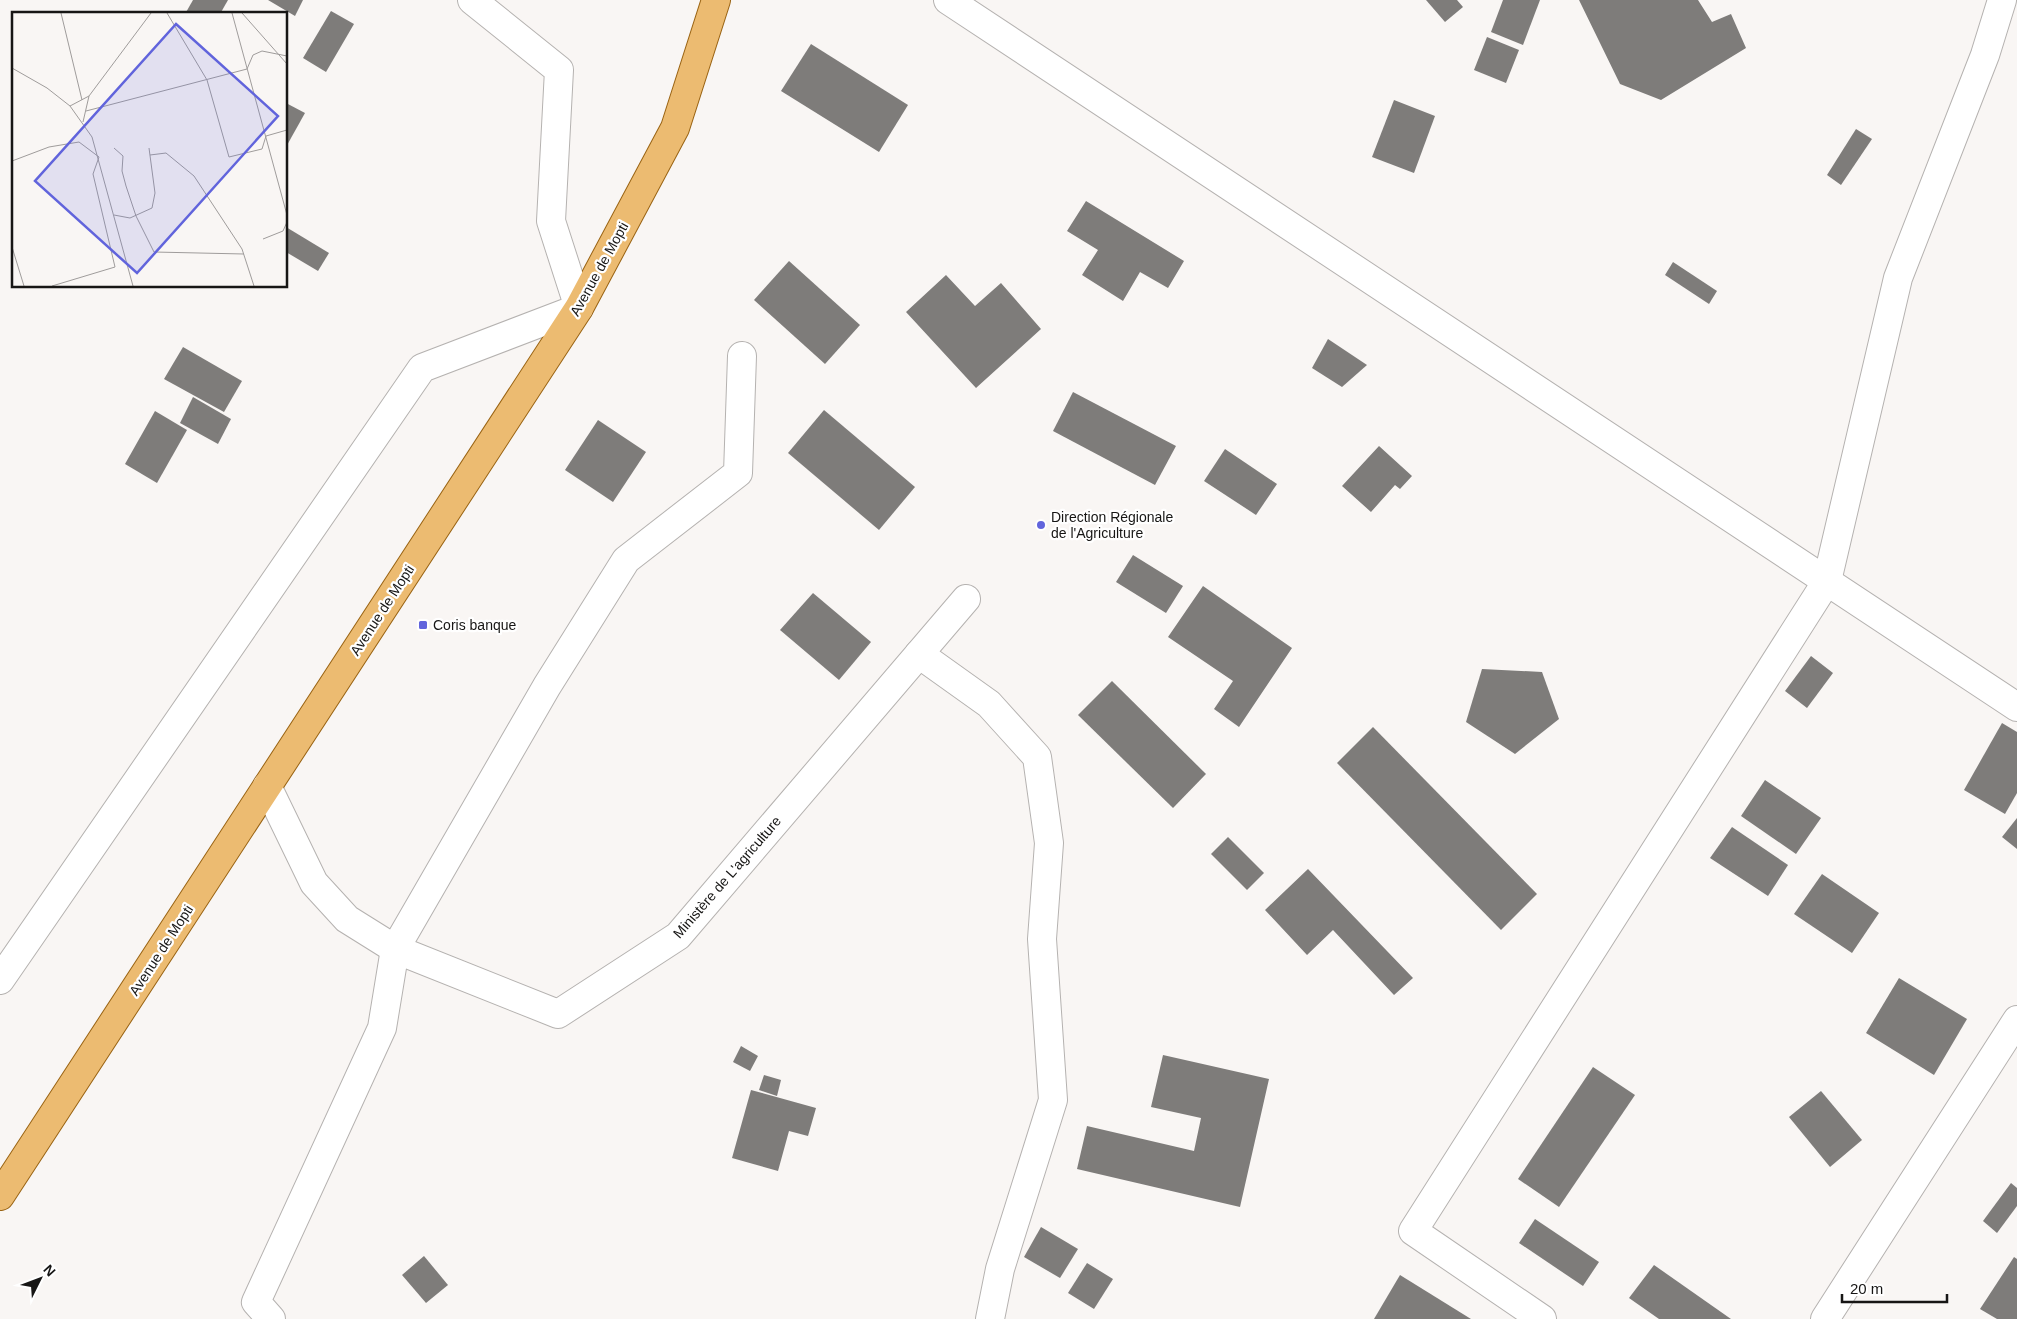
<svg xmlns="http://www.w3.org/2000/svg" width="2017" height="1319" font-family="Helvetica,sans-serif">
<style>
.building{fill:#7e7c7a}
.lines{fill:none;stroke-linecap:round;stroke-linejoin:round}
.minor-casing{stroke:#b5b2b0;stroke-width:30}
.primary-casing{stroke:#996313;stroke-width:30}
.minor{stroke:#fff;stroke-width:28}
.primary{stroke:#ecbb71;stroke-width:28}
.poi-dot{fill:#6164dc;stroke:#fff;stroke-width:2}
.labels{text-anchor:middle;stroke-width:4.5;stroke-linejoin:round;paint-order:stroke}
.street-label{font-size:14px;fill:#171615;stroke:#fff}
.poi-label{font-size:14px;fill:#171615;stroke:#fff;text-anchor:start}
.inset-road{fill:none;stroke:#9f9c9b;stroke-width:1}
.view{fill:#6164dc;fill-opacity:0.15;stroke:#6164dc;stroke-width:2.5}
.inset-edge{fill:none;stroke:#171615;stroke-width:2.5}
</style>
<rect width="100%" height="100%" fill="#f9f6f4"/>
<g class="building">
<polygon points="193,0 228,0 220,14 185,14"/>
<polygon points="268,0 303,0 295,16"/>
<polygon points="1426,0 1457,0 1463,7 1445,22"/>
<polygon points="1503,0 1540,0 1523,45 1491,32"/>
<polygon points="1579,0 1698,0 1712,22 1731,14 1746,48 1661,100 1620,84"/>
<polygon points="331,11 354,24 326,72 303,58"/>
<polygon points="1487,37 1519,50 1506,83 1474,70"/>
<polygon points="811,44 908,105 879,152 781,91"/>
<polygon points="1394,100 1435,116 1414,173 1372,157"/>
<polygon points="286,103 305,113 286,147"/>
<polygon points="1856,129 1872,139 1841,185 1827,175"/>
<polygon points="1086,201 1184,261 1168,288 1140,272 1123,301 1082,275 1098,250 1067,231"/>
<polygon points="286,227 329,253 318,271 286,252"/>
<polygon points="789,261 860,325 825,364 754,300"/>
<polygon points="1673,262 1717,291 1709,304 1665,275"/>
<polygon points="946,275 975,306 1001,283 1041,329 976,388 906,312"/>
<polygon points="1328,339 1367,365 1342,387 1312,368"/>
<polygon points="183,347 242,381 224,412 164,379"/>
<polygon points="1073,392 1176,446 1155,485 1053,431"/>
<polygon points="193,397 231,419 218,444 180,423"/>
<polygon points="824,410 915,487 879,530 788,453"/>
<polygon points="155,411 187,430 157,483 125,464"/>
<polygon points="598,420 646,452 613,502 565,470"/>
<polygon points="1379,446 1412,476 1400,489 1395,485 1371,512 1342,486"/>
<polygon points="1225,449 1277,484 1256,515 1204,481"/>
<polygon points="1133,555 1183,586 1166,613 1116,582"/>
<polygon points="1203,586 1292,648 1239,727 1214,709 1233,681 1168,637"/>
<polygon points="813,593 871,642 839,680 780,630"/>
<polygon points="1811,656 1833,673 1807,708 1785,691"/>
<polygon points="1482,669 1542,672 1559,719 1515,754 1466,722"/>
<polygon points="1112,681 1206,774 1173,808 1078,715"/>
<polygon points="2002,723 2017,732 2017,793 2005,814 1964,790"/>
<polygon points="1373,727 1537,894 1501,930 1337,763"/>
<polygon points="1765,780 1821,818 1796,854 1741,816"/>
<polygon points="2017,818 2017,849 2002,837"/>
<polygon points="1732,827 1788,865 1768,896 1710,858"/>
<polygon points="1228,837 1264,873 1247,890 1211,854"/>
<polygon points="1308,869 1413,978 1394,995 1333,930 1307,955 1265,910"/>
<polygon points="1822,874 1879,913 1852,953 1794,914"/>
<polygon points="1899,978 1967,1019 1934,1075 1866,1033"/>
<polygon points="741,1046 758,1056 750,1071 733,1062"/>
<polygon points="1163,1055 1269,1079 1240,1207 1077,1169 1087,1126 1194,1151 1201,1118 1151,1107"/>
<polygon points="1593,1067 1635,1095 1559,1207 1518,1179"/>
<polygon points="764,1075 781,1080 777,1096 759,1090"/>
<polygon points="751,1090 816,1108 808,1136 789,1131 778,1171 732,1158"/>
<polygon points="1821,1091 1862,1140 1830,1167 1789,1117"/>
<polygon points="2011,1183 2017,1188 2017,1206 1997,1233 1983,1221"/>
<polygon points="1535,1219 1599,1262 1583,1286 1519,1243"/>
<polygon points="1041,1227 1078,1249 1060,1278 1024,1257"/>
<polygon points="424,1256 448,1285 426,1303 402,1275"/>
<polygon points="2014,1257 2017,1259 2017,1319 1997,1319 1980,1309"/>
<polygon points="1087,1263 1113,1279 1094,1309 1068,1293"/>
<polygon points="1654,1265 1731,1319 1659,1319 1629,1298"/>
<polygon points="1400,1275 1471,1319 1374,1319"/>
</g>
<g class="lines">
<g class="minor-casing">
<g id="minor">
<polyline points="948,0 2017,707"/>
<polyline points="919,654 989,704 1037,757 1049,843 1042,939 1053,1100 1000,1269 990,1319"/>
<polyline points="267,786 314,883 347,919 395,949 558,1014 678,936 966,599"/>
<polyline points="0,980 422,368 579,308 551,221 559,70 472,0"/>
<polyline points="271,1319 256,1302 382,1028 395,949 547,686 626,560 738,473 742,356"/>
<polyline points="1542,1319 1413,1231 1827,581 1898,278 1985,55 2002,0"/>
<polyline points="1825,1319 2017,1020"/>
</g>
</g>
<g class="primary-casing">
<polyline id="primary" points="0,1196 579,308 675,128 716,0"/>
</g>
<use href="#minor" class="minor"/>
<use href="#primary" class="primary"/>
</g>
<g class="poi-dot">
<circle cx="1041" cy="525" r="5"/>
<rect x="418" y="620" width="10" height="10" rx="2.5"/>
</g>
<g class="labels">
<g class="street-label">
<text transform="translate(599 269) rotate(-61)" y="5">Avenue de Mopti</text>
<text transform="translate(382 610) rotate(-57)" y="5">Avenue de Mopti</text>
<text transform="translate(727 877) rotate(-49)" y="5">Ministère de L'agriculture</text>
<text transform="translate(161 950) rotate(-57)" y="5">Avenue de Mopti</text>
</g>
<g class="poi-label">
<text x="1051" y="522">Direction Régionale<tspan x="1051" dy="16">de l'Agriculture</tspan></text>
<text x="433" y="630">Coris banque</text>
</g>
</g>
<g transform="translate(12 12)">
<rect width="275" height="275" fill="#f9f6f4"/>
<path class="inset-road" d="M49,1L70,88M155,1L195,68L217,145L250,137L254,124L275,118M220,1L275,203M230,1L275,52M0,56L35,76L58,94L80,125L121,274M77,84L139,1M58,94L77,84L71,110M74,99L235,57L241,43L250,39L275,44M102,136L111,144L110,159L114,174L124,204L142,240L232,242M138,143L154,141L182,164L230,237L242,274M0,149L37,135L67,130L87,145L81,162L103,255L40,274M102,203L118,206L140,196L143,181L137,136M251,227L271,219L275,210M0,235L12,274"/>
<path class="view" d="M164,12L266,104L125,261L23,169Z"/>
<rect width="275" height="275" class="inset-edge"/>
</g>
<g transform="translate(40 1279) rotate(48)" stroke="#ffffff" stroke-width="4" paint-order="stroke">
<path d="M0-4L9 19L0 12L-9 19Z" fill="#171615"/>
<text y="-8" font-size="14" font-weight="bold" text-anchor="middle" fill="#171615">N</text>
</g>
<path d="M1842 1294v8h105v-8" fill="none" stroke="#171615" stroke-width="2.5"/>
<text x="1850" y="1294" font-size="15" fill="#171615" stroke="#ffffff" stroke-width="4" paint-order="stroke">20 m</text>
</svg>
